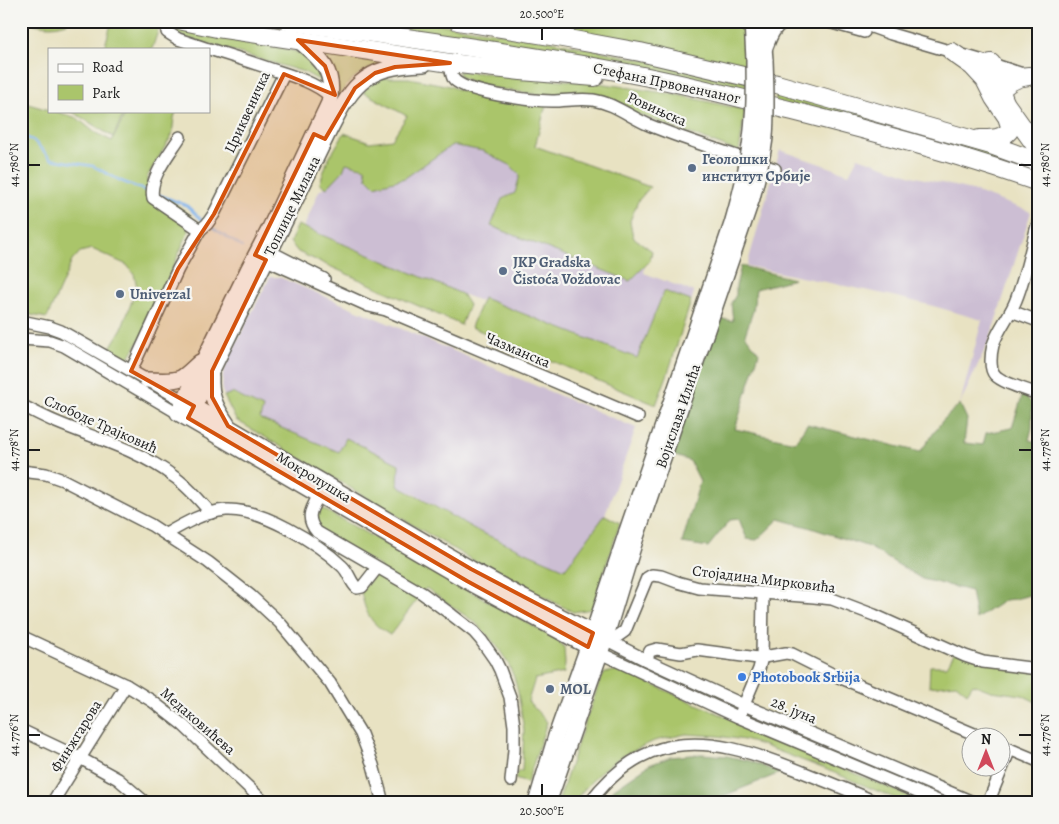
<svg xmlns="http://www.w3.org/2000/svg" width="1059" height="824" font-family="Alegreya,serif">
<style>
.industrial{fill:#ccbed3}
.green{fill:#aac56b;stroke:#637044}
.forest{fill:#87aa5f;stroke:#52633e}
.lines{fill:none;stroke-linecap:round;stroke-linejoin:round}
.stream{stroke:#7fb2ec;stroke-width:2.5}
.minor-casing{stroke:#636156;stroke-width:14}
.major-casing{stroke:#636156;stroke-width:18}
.highway-casing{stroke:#636156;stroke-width:20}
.minor{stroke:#fff;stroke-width:11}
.major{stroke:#fff;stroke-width:15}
.highway{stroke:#fff;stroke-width:18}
.major-bridge-casing{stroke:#636156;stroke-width:18;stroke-linecap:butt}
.major-bridge{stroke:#fff;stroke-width:15}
.marked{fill:#d4530e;fill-opacity:0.2;stroke:#d4530e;stroke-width:4;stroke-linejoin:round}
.ticks{fill:none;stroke:#1c1c1c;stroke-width:2}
.service-dot{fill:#5c6f8a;stroke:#f6f6f2;stroke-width:2}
.shop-dot{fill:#3f7fe0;stroke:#f6f6f2;stroke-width:2}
.labels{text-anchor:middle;stroke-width:4.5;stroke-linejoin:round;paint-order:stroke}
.street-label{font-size:15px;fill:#1c1c1c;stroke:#f6f6f2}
.service-label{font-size:15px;font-weight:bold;fill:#4e5e75;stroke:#f6f6f2;text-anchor:start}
.shop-label{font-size:15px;font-weight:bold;fill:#366cbe;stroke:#f6f6f2;text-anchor:start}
.neatline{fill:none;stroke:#1c1c1c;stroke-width:2}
.ticks-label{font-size:12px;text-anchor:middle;fill:#1c1c1c}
</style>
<rect width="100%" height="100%" fill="#f6f6f2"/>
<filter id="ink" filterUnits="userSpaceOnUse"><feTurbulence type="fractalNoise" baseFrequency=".02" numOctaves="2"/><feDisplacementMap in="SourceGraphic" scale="10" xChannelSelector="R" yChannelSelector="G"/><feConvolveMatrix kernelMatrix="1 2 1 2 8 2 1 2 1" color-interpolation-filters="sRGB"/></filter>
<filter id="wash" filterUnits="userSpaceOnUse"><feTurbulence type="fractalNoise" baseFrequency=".0096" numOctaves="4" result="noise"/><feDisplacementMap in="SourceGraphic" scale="20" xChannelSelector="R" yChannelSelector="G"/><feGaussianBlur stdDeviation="1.12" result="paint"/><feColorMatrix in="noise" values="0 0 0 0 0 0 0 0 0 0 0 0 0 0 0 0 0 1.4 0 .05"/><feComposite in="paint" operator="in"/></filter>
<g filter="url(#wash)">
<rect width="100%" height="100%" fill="#e8e2c2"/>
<g class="industrial">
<polygon points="458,138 524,163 515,193 502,199 497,209 503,218 645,266 644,273 694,292 691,302 665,372 462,294 304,227 319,191 331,183 345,163 366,169"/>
<polygon points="780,150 849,174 858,157 912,176 971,190 1031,212 990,338 960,404 982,320 933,306 889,295 747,266"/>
<polygon points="270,277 279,277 636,428 605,515 565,569 480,532 411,492 235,417 222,391 223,375 228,359"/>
</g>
<g class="green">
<path d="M24,21H68L67,23C51,28 41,26 24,21Z"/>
<polygon points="335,21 418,21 547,40 746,81 746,92"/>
<polygon points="520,21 743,21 746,66 604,36"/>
<polygon points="111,24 157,25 158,31 152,49 104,49"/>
<polygon points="176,29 283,48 303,54 311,58 326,82 317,79 304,72 174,34 174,30"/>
<path d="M323,54L385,63C358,72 350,77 336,102Z"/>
<polygon points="459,71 598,83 678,95 745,110 739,152 640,115 554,97 480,86 459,76"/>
<polygon points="380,78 409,78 450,86 461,91 481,95 546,105 535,146 650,187 638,201 630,221 633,237 652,251 650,261 630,281 491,226 502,199 515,193 520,175 510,165 483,151 452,145 405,178 375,186 367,178 365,168 346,163 343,171 327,188 320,183 327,162 344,133 370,142 392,139 407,116 363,92 370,85"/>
<polygon points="776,88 943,137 1038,170 1038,178 776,101"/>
<polygon points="21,102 49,110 49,111 54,111 77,118 94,132 112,141 127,111 176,111 174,118 172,135 147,177 148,196 170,200 192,217 190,228 144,333 126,362 108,351 122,328 137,287 134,274 127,265 92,249 80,252 72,261 47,318 21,313"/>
<polygon points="71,111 125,111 113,137"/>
<polygon points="298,225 462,294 469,305 461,325 298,252 290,242"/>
<polygon points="664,291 691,301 668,373 656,405 471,327 483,298 637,358"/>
<polygon points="232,393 263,408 260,419 339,452 346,438 399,464 398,486 480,532 565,569 605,515 620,523 592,609 573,612 467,557 236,420 224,396"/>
<path d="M319,507L558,640L564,647L565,664L564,673L535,679L528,701L547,722L527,783L515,779L518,771H522L524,730L518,692L514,677L508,663L497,646L476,623L426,588L390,635C370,623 366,614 361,592L381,567C369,559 324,536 318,526C315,520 317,513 319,507Z"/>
<polygon points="955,652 1038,668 1038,703 1022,695 991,691 973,684 967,693 956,684 929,687 930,666 947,666"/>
<polygon points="619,670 852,772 925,803 906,803 825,769 762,745 744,740 718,736 686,734 654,741 622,756 601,771 580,794 575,803 558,803 578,742 600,681 605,673"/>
</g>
<g class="forest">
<polygon points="741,266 794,279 756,289 753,311 745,335 759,353 735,429 795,442 807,424 920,452 943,420 960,404 967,419 964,443 983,445 986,433 1012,428 1023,393 1032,404 1032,428 1029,440 1038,442 1038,593 1015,599 1005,600 976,619 971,591 922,579 869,547 808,527 779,519 757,540 747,539 739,519 730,520 708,547 682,543 700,481 690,461 670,454 716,318 733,321 731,303 736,295 736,286"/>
<polygon points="702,754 727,756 750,761 780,773 706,803 604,803 614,789 649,765 671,757"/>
</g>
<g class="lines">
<g class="stream">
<polyline points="21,135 34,141 51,159 93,166 121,181 149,192"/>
<polyline points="157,194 186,205 202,220"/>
<polyline points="210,226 242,247"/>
</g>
</g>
</g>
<g filter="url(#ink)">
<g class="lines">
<g class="minor-casing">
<g id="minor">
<polyline points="825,21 864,32"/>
<polyline points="855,21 891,34 980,60 1038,79"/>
<polyline points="167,32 178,39 208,49"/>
<path d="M209,49C232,56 254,63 277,71C296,77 315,83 330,96"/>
<path d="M450,63C451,67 451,74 453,78C462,93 533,101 552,101C565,101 580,98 593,100C614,103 630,117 649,125C690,142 733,154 775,169"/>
<path d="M1038,222C1031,248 1026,275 1016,300C1010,316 998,329 993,345C991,353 989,369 995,375C1002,383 1028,390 1038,394"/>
<polyline points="200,230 207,224 214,214 284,74"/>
<polyline points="265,249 324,279"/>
<polyline points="260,257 369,306 386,310 638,417"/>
<polyline points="1011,311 1038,321"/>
<polyline points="21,321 50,327 61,331 184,401"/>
<polyline points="21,339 50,341 64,346 178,413"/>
<path d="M131,371L178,269L200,230L153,198C148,179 170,153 180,137"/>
<path d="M21,405C33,411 44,417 56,422C96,439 137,449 173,476C188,486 199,500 211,513"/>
<polyline points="21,471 46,474 63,480 151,525 208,562 251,596 280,623 330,683 361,734 373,765 383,803"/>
<path d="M319,495C311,509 305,518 317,532L422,593L452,615L474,632L481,640L495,660L500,670L510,697L514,726V750L511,781"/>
<path d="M166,534C185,523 204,512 226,510C261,508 318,543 342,566C349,572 350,582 357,588L362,587L377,568"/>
<polyline points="21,636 126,685 152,701 183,725 265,803"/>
<polyline points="605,639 618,636 625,631 647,578 652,575 661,576 677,582 699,588 814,597 832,599 874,615 965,656 983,662 1038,669"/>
<polyline points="605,639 646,660 744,705 975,803"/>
<polyline points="600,653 738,717 943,803"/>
<polyline points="646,660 650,651 657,649 681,653 697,650 758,658 786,653 792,654 834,675 979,736"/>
<polyline points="741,712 759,669 762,657 763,593"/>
<polyline points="21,730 80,758 118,779 146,803"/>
<polyline points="1002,746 1038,761"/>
<polyline points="52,803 126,685"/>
<path d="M589,803C605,782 626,762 651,752C703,732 761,755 810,775C833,784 855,793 878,803"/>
<polyline points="988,803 1010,749"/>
</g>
</g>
<g class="major-casing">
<g id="major">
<polyline points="752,21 754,59"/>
<polyline points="762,21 765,60"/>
<path d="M298,40C321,59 336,71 329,103L269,230L248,270L178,413L467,581L600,653"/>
<path d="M765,47C769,37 772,27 782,21"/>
<path d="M211,376C210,397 216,408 227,424"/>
<path d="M147,380C158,380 171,382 181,378C188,374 194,367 200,362"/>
<polyline points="184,401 471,569 524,598 605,639"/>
<path d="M190,415L325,139C351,87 361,66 424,64"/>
<polyline points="536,803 556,736 593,633 627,531"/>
<polyline points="548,803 605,639 636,537"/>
</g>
</g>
<g class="highway-casing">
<g id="highway">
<polyline points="183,21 217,28 450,63 521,71 595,77"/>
<path d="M288,21C398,37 507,51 616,71C676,81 735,97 793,111C875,132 958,154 1038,182"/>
<polyline points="458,21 557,37 640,52 777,84 991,145 1038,162"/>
<path d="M952,52L972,66L985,80L994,98L1007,117L1010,126L1009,131C1001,140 990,139 979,139"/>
<path d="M991,63C1003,78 998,90 1006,104L1038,149"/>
<path d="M1001,90C1009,81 1017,77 1029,76"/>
</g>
</g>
<use href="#minor" class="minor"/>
<use href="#major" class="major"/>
<use href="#highway" class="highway"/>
<g class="major-bridge-casing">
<g id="major-bridge">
<path d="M627,531L732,224C742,189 751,154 753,117C755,98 754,78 754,59"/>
<path d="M636,537L752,198C757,178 763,157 765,137C767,111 766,86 765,60"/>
</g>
</g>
<use href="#major-bridge" class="major-bridge"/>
</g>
</g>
<path class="marked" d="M298,40L450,63L395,67L375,73L355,88L325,139L314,134L255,255L266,260L212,371V397L228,426L471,569L593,633L588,647L467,581L188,418L194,406L131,371L178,269L214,214L284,74L335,95L325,66Z"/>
<path class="ticks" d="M542,28V40M28,165H40M1019,165H1032M28,450H40M1019,450H1032M28,735H40M1019,735H1032M542,784V796"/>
<g class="service-dot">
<circle cx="692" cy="168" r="5"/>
<circle cx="503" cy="271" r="5"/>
<circle cx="120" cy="294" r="5"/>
<circle cx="550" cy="689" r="5"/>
</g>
<circle class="shop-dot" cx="742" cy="677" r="5"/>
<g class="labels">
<g class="street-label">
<text transform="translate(667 83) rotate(12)" y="5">Стефана Првовенчаног</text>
<text transform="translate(657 109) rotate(24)" y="5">Ровињска</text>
<text transform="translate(247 112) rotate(-65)" y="5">Цриквеничка</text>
<text transform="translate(292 206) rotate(-64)" y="5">Топлице Милана</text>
<text transform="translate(518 350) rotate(23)" y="5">Чазманска</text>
<text transform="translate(678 416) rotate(-71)" y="5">Војислава Илића</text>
<text transform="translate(101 424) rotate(24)" y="5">Слободе Трајковић</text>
<text transform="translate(314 477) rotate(31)" y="5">Мокролушка</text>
<text transform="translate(764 579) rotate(7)" y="5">Стојадина Мирковића</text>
<text transform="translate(794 710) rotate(23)" y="5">28. јуна</text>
<text transform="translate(198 721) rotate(41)" y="5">Медаковићева</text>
<text transform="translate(76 736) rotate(-58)" y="5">Финжгарова</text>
</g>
<g class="service-label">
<text x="702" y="164">Геолошки<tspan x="702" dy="17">институт Србије</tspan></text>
<text x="513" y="267">JKP Gradska<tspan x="513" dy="17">Čistoća Voždovac</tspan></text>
<text x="130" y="299">Univerzal</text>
<text x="560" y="694">MOL</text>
</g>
<g class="shop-label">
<text x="752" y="682">Photobook Srbija</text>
</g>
</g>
<rect width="1059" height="824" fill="none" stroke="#f6f6f2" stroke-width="55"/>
<rect x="48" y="48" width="162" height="65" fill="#f6f6f2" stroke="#9f9f9c"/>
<rect x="58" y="64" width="25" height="8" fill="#ffffff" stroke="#9f9f9c"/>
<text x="92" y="72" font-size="15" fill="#1c1c1c">Road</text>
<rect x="58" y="85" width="25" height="15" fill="#aac56b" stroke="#9f9f9c"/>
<text x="92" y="98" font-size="15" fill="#1c1c1c">Park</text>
<g transform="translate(986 752)"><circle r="24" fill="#f6f6f2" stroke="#9f9f9c"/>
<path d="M0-4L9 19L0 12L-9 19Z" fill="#d1495b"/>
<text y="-8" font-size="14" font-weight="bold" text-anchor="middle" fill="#1c1c1c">N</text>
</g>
<rect x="28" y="28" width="1004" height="768" class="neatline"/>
<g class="ticks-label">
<text x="542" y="18">20.500°E</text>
<text transform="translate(14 165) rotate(-90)" y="4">44.780°N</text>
<text transform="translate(1045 165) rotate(-90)" y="4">44.780°N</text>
<text transform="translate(14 450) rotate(-90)" y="4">44.778°N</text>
<text transform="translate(1045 450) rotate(-90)" y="4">44.778°N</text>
<text transform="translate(14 735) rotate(-90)" y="4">44.776°N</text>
<text transform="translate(1045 735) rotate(-90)" y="4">44.776°N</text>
<text x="542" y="815">20.500°E</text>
</g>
</svg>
